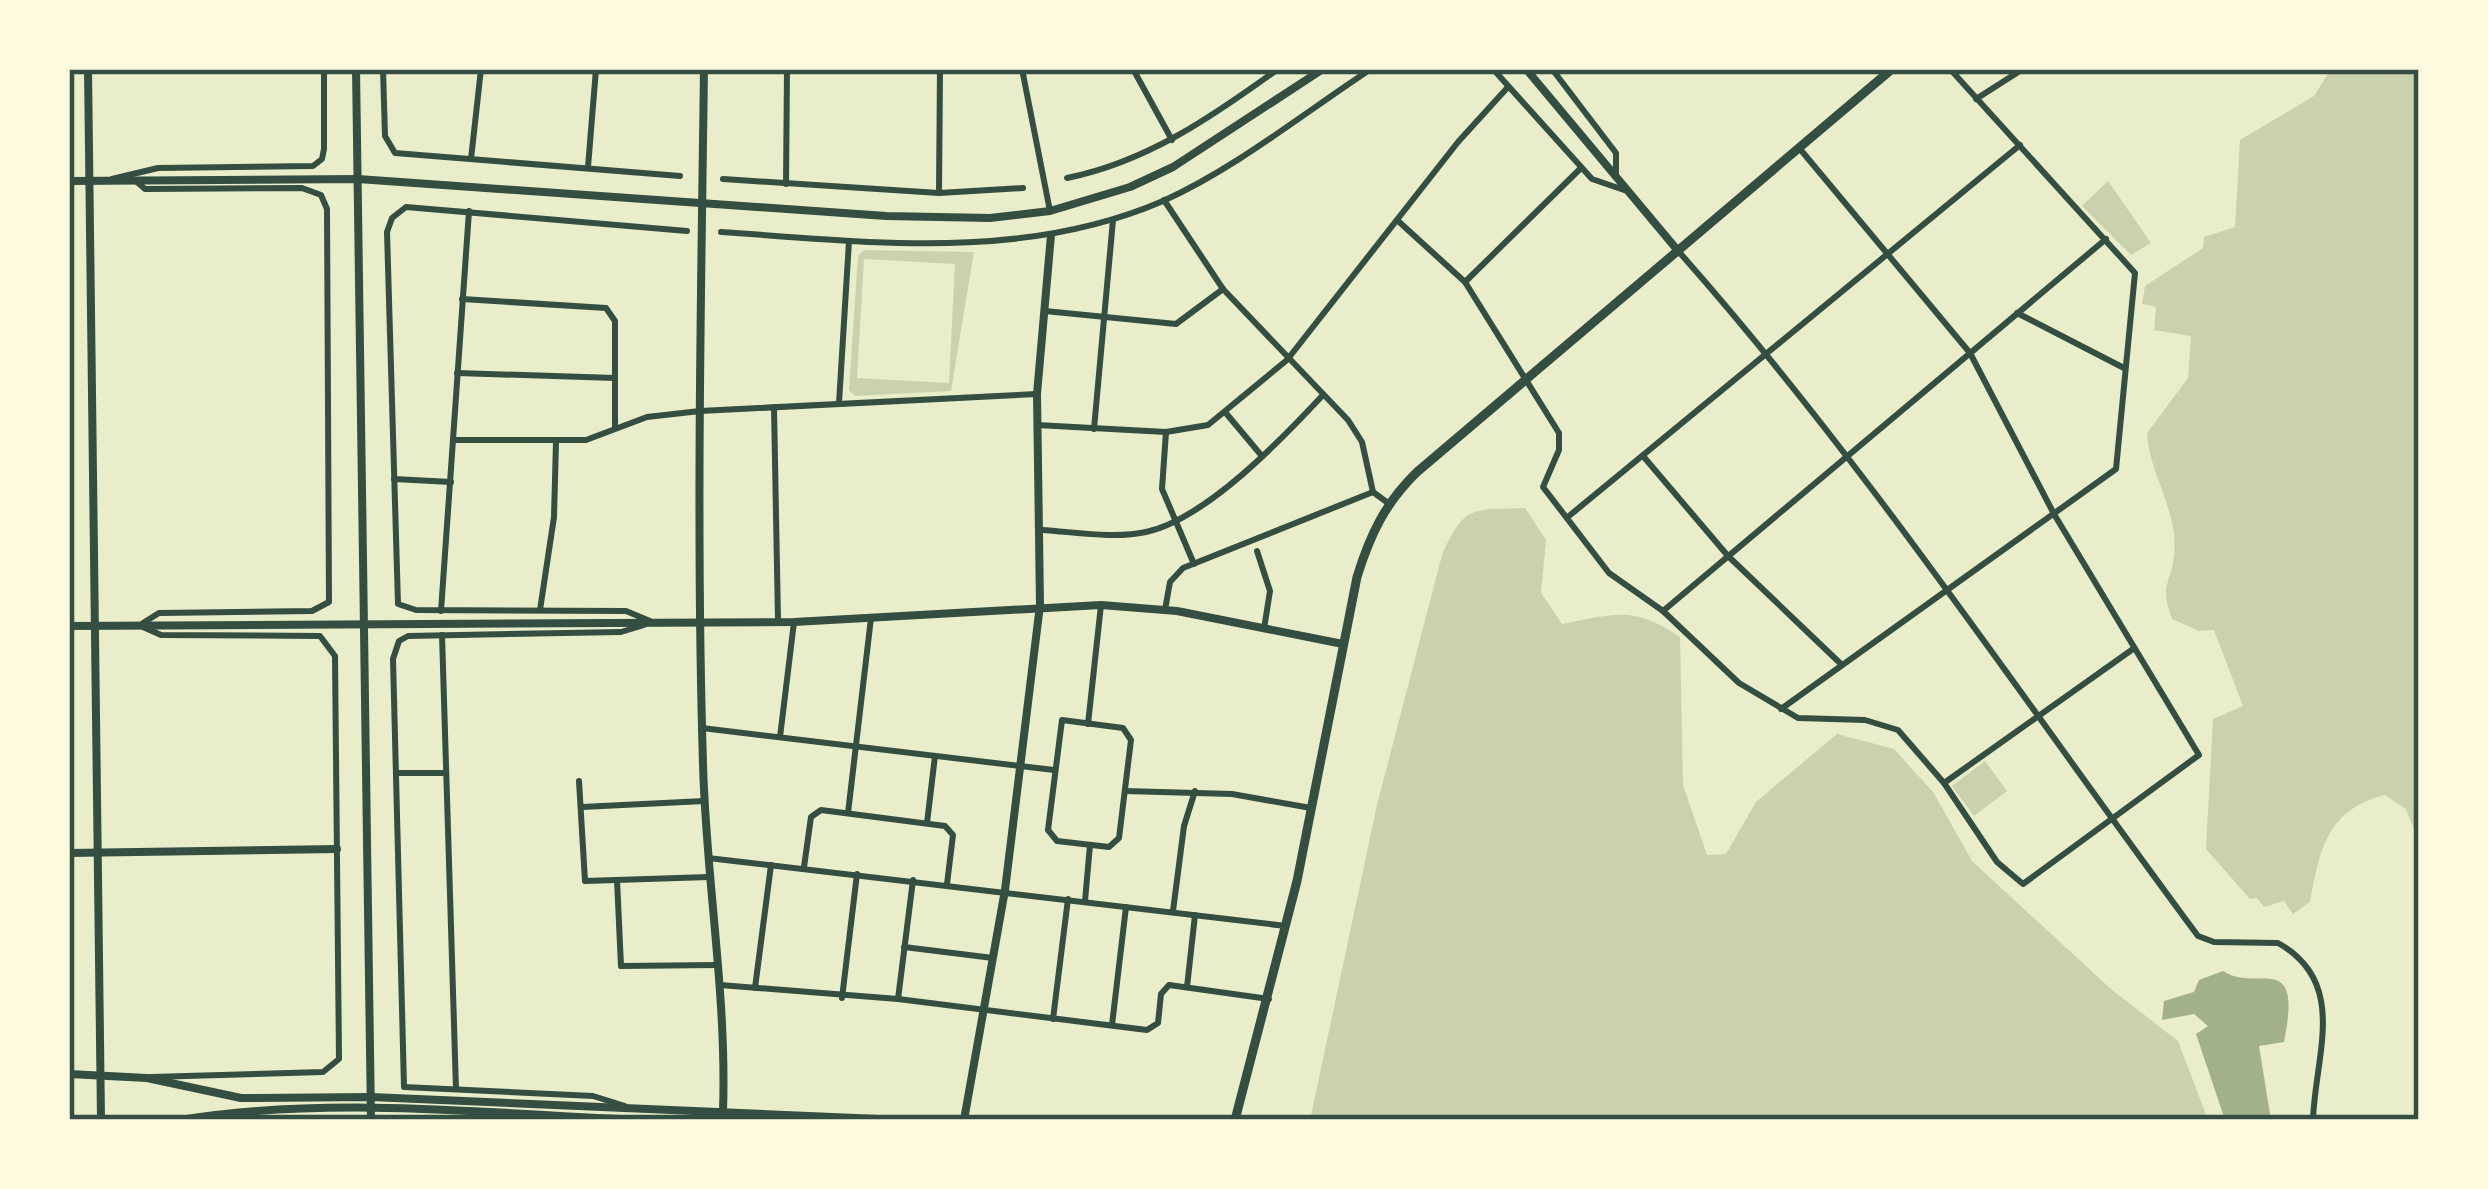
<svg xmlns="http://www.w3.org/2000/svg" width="2488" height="1189" font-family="'Golos Text',sans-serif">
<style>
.green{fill:#cad2ad;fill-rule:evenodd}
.water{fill:#a3b18a}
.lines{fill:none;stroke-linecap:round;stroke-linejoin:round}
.minor{stroke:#344e41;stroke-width:6}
.tertiary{stroke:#344e41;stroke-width:8}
.secondary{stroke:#344e41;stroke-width:8}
.trunk{stroke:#344e41;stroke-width:9}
.neatline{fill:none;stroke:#344e41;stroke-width:4.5}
</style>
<rect width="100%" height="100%" fill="#e9edc9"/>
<g class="green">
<path d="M2331,69H2419V842L2406,809L2385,795C2326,810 2320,850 2310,902L2293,914L2284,901L2264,907L2257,898L2250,899L2206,849L2213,719L2243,706L2214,630L2199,631L2172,619C2159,583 2171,585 2174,555C2179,510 2149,475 2147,433L2188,378L2191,336L2154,330L2156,307L2142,304L2145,286L2203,248L2204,237L2235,227L2240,140L2314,96Z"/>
<polygon points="2108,181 2151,243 2131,255 2082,206"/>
<path d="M864,250L974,252L951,391L855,396L849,390L858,256ZM864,259L955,264L949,383L857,378Z"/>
<path d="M1525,508L1546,540L1541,593L1562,624C1614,614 1633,605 1680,637L1683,785L1707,855L1726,854L1756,802L1837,734L1894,749L1933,792L1972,861L2112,990L2178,1041L2208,1120H1310L1377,805L1442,555C1465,504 1472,510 1525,508Z"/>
<polygon points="1985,761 2007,791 1974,816 1952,786"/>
</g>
<path class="water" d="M2223,971C2258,994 2303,947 2284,1042L2259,1046L2271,1120H2225L2196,1034L2208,1026L2194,1014L2162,1020L2164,1001L2194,992L2199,980Z"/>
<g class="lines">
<g class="minor">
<polyline points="383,69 385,136 395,153 680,176"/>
<polyline points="1022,69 1050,211"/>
<polyline points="1133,69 1172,140"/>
<polyline points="1493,69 1592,179 1627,191"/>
<polyline points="1552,69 1616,153 1616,177"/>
<polyline points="1976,99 2023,69"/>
<polyline points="471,159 481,69"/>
<polyline points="588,167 596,69"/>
<path d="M1067,178C1147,162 1213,116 1278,69"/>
<polyline points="112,179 158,168 313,166 322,159 324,149 324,69"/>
<polyline points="723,179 939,193 1023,188"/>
<polyline points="137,182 145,189 302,188 321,195 327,209 329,602 312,611 159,613 143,623"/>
<polyline points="786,184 787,69"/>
<polyline points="939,193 940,69"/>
<polyline points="1164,200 1223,289 1348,420 1362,442 1373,492 1388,503"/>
<polyline points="1397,220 1465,282 1559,433 1559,450 1543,487 1609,573 1663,611 1739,683 1798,718 1865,720 1898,730 1944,783 1997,862 2023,884 2199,755 2054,514 1970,353 1800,149"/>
<path d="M721,232C869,242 1022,262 1163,201C1236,168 1304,113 1371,69"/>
<path d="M1680,253C1870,468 2027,706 2198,936L2214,942L2278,943C2349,983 2315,1055 2313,1120"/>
<polyline points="1465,282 1581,168"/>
<polyline points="462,299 606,308 615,321 615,428"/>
<polyline points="1045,311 1176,324 1223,289"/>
<polyline points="2017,313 2124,368"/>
<polyline points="457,373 615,378"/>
<polyline points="839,403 849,241"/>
<polyline points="774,407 778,621"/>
<polyline points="1225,412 1261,455"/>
<polyline points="1037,425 1166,432 1208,425 1287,360 1458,142 1508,87"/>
<polyline points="1094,429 1113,220"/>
<polyline points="1166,432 1162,489 1194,564"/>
<polyline points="453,440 586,440 647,417 700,411 1037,394"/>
<polyline points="1643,456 1728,556 1842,665"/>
<polyline points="394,479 451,482"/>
<polyline points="1569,516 2020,145"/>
<path d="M1042,530C1075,532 1114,539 1146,532C1206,519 1282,439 1323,395"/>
<polyline points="1257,551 1270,591 1264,629"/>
<polyline points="540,610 554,517 556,442"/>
<polyline points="1165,610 1170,582 1183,568 1373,492"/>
<polyline points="441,611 469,211"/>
<polyline points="1663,611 2106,239"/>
<polyline points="650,621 626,611 416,610 398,604 387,232 392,218 406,207 687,231"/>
<polyline points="143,627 161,635 320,636 335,656 339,1059 323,1072 151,1077"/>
<polyline points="442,635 456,1089"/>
<polyline points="1781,709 2116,469 2135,273 1950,69"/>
<polygon points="1062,720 1123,728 1131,740 1119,838 1109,847 1057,841 1048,830"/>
<polyline points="1088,724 1101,605"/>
<polyline points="702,728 1054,770"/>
<polyline points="780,737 794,622"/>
<polyline points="397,773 444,773"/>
<polyline points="579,781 585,881 709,877"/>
<polyline points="1944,783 2133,649"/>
<polyline points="1125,791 1232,794 1311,808"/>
<polyline points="582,807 704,801"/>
<polyline points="848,813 871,618"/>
<polyline points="927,823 935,756"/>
<polyline points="708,858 1286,926"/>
<polyline points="804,867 811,817 821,810 945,826 953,835 947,884"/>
<polyline points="617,880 621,966 717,965"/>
<polyline points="1085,901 1090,845"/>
<polyline points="1173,911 1184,826 1195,791"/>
<polyline points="904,947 993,958"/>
<polyline points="720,985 898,999 1147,1030 1158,1023 1161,994 1169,985 1269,999"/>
<polyline points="1187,987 1195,915"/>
<polyline points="755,988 771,865"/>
<polyline points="842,998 857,874"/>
<polyline points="898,999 913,880"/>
<polyline points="1053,1019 1068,899"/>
<polyline points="1112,1025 1126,907"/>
<polyline points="625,1106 593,1096 404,1087 393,659 399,641 408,636 621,632 644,625"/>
</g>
<g class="tertiary">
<polyline points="88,69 101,1120"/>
<path d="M704,69C701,301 696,532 703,764C706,880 727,995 723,1111"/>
<polyline points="1526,69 1679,252"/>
<polyline points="69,181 358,179 886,216 990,218 1050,211 1130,187 1173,167 1323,69"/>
<polyline points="69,626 794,622 1101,605 1177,611 1343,644"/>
<polyline points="69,853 337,849"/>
<polyline points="69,1074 147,1078 241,1098 371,1097 902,1120"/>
<path d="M180,1120C333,1095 487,1114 641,1120"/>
<polyline points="964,1120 1005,890 1040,605 1037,394 1051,235"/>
</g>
<polyline class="secondary" points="356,69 371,1120"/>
<path class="trunk" d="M1235,1120L1297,881L1357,577C1370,535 1385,503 1417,472L1892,69"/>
</g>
<rect width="2488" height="1189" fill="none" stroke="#fefae0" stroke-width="144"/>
<rect x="72" y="72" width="2344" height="1045" class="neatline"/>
</svg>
